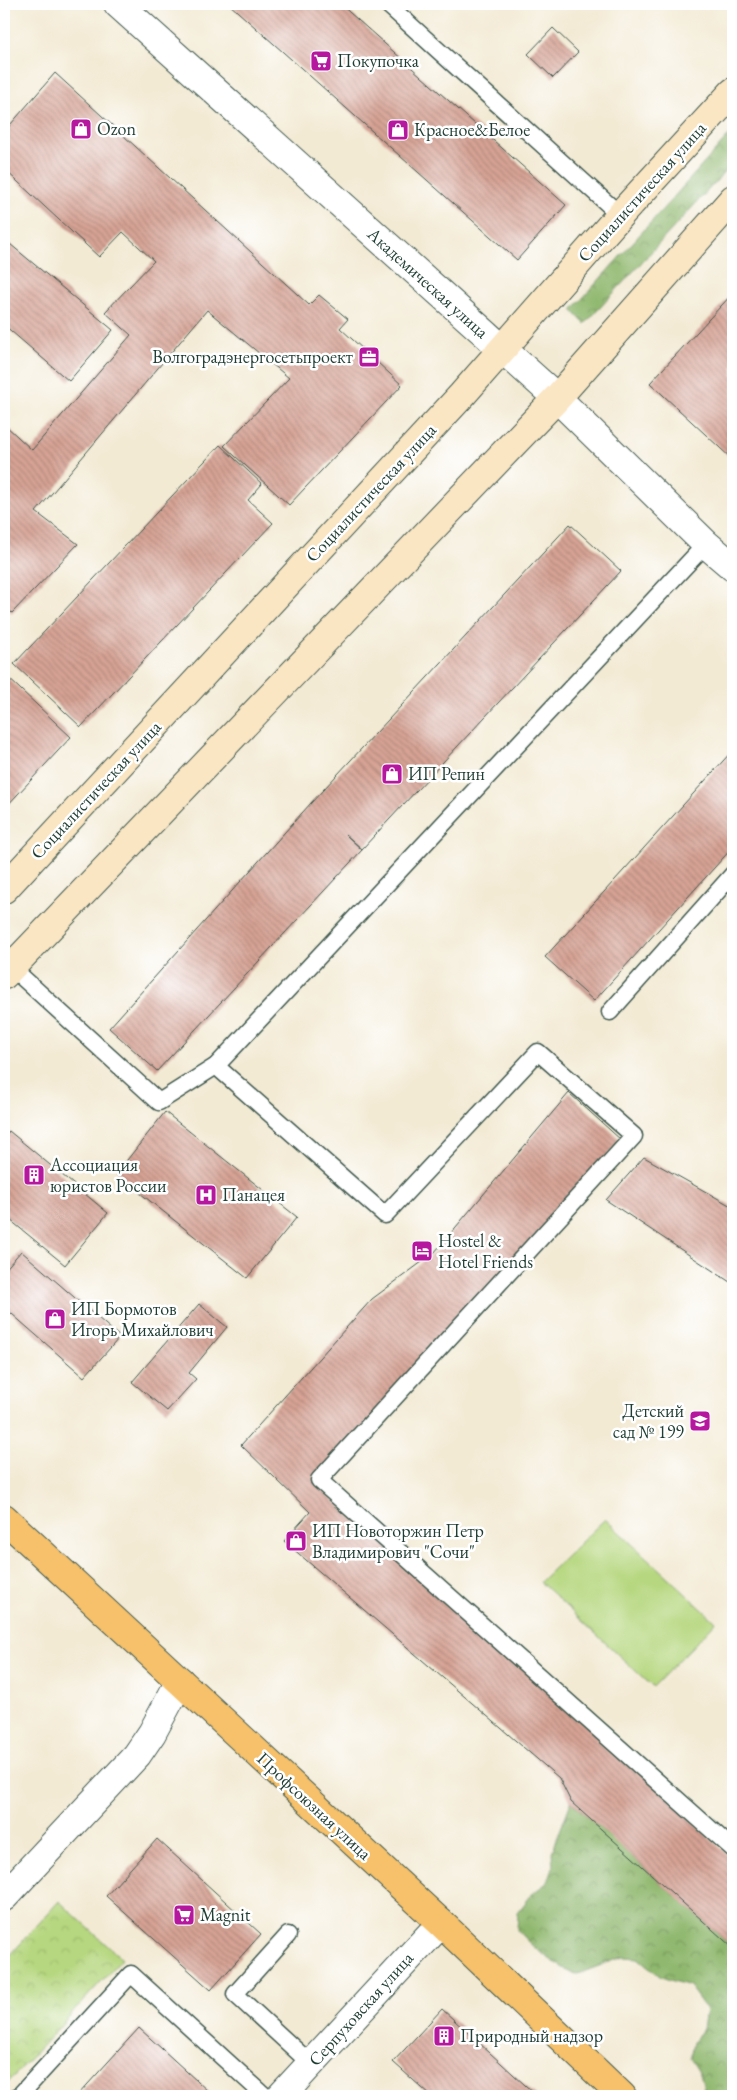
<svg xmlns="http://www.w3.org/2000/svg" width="737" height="2100" font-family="'EB Garamond',serif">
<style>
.green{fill:#b6d77f;stroke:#6a8a5a}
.forest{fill:url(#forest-crowns);stroke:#587a51}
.park{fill:url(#park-crowns);stroke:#6a8a5a}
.building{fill:url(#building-back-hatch)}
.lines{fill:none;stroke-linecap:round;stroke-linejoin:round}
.lane-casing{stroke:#3f574c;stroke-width:19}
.street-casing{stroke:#3f574c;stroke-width:30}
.secondary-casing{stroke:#3f574c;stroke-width:30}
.primary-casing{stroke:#3f574c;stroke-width:30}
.lane{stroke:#fff;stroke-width:16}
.street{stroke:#fff;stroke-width:28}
.secondary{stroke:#fbe6c4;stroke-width:28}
.primary{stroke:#f6c16b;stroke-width:28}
.labels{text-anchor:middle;stroke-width:5;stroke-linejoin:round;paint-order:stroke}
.poi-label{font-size:18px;fill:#1f3d34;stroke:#fff;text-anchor:start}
.street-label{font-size:18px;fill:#1f3d34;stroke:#fff}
</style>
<defs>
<pattern id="forest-crowns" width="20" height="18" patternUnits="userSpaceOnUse" patternTransform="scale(1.25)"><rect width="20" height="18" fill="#90b86e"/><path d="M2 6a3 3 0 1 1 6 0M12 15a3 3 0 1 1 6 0" fill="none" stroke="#75975b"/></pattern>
<pattern id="park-crowns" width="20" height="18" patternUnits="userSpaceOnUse" patternTransform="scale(1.25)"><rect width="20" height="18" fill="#b6d77f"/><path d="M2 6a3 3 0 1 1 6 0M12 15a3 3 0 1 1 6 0" fill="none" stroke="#9cb96e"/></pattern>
<pattern id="building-back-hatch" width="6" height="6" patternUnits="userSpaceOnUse" patternTransform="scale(1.25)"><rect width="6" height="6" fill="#d7a395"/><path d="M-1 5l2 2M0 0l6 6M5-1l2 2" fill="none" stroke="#ae867a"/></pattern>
</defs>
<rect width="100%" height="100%" fill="#fff"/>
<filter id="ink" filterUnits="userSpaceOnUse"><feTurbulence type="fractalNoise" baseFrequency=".02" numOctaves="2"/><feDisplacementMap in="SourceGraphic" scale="10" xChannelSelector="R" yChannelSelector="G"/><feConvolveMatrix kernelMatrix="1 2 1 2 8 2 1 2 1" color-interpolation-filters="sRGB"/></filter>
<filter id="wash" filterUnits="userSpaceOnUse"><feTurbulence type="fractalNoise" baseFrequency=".0096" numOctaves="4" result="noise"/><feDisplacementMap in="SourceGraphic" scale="20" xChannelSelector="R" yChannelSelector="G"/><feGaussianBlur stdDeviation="1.12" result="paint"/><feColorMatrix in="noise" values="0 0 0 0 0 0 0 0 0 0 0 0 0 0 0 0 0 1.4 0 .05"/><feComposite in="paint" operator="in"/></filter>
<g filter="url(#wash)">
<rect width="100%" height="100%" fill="#f3ead4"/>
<polygon class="green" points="605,1519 716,1622 653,1687 540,1582"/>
<g class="forest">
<polygon points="733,131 733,163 585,324 572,310"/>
<path d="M571,1802L733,1948V2096H706L700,2074L690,2058L693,2042L703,2029L706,2009L689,1986L661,1977L638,1958L623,1957L575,1975C553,1962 533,1949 517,1930L518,1912L533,1893L548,1882L553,1867L552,1852Z"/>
</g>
<polygon class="park" points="59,1901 122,1959 4,2087 4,1962"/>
<g id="blocks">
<g class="building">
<polygon points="229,4 340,4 566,205 517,260"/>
<polygon points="553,28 578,52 553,78 528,54"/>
<polygon points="55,73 309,305 319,295 348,319 340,328 402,385 289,505 224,446 289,378 207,310 36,512 78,544 12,613 4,605 4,424 32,450 131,335 105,312 154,261 123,232 99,257 4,169 4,149 7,145 4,142 4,132"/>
<polygon points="4,239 113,330 69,381 4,325"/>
<polygon points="733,293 733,460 650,383"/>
<polygon points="220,445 262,484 248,500 273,523 81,727 14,664"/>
<polygon points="570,524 621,571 362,849 345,834 362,850 157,1071 109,1028 311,803"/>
<polygon points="4,674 71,737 4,809"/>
<polygon points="733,750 733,847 594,1001 545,957"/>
<polygon points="569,1093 621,1140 315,1483 602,1732 733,1860 733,1948 571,1802 559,1778 284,1541 310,1512 241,1445 372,1299 434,1253"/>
<polygon points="165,1112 297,1217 247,1278 116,1174"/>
<polygon points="9,1131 108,1213 65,1265 4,1215 4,1138"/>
<polygon points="644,1157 733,1207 733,1284 606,1200"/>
<polygon points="21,1251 120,1337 84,1377 4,1307 4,1271"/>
<polygon points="199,1304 227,1327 189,1373 196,1379 167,1411 132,1382"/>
<polygon points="157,1839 261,1934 211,1990 106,1896"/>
<polygon points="442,2009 537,2096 431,2096 393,2062"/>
<polygon points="139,2028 209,2092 205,2096 77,2096"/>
</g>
</g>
</g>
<g filter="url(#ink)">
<use href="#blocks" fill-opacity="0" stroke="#3f574c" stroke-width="1"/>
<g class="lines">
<g class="lane-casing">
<g id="lane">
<polyline points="387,4 620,215"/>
<polyline points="11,967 159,1102 216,1066 706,544"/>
<polyline points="610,1012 733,874"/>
<polyline points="216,1066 385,1215 538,1052 634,1136 319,1480 733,1849"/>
<polyline points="288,1935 235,1994 311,2064"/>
<polyline points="19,2096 131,1974 265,2096"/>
</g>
</g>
<g class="street-casing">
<g id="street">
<polyline points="118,4 557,398 706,544 733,567"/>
<polyline points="4,1897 137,1755 152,1733 180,1681"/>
<polyline points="281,2096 441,1923"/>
</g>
</g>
<g class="secondary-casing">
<g id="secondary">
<polyline points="4,889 462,395 620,215 733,92"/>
<polyline points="4,975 557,398 733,199"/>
</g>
</g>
<g class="primary-casing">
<polyline id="primary" points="4,1518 441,1923 622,2096"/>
</g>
<use href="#lane" class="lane"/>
<use href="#street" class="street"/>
<use href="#secondary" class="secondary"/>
<use href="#primary" class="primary"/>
</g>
</g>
<defs>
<g id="supermarket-square" transform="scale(1.125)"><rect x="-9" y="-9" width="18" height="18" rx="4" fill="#b5179e" stroke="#fff"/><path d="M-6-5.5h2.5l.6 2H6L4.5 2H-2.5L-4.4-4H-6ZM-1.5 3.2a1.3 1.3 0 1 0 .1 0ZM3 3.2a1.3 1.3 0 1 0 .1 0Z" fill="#fff"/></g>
<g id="shop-square" transform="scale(1.125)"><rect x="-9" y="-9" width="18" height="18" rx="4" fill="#b5179e" stroke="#fff"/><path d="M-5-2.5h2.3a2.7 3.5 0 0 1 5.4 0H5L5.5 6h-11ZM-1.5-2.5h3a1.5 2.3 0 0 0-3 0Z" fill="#fff"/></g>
<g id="office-square" transform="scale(1.125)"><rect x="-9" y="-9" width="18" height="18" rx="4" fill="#b5179e" stroke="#fff"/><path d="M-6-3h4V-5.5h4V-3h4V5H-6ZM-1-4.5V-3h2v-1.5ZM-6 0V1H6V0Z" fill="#fff"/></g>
<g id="building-square" transform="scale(1.125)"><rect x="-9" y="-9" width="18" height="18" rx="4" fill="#b5179e" stroke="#fff"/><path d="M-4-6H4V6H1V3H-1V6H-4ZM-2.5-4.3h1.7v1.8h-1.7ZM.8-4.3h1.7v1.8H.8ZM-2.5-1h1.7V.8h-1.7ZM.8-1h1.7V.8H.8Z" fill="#fff"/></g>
<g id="hospital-square" transform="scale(1.125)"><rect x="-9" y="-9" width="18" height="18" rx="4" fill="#b5179e" stroke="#fff"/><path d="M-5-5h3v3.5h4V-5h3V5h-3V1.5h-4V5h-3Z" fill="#fff"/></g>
<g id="hotel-square" transform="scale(1.125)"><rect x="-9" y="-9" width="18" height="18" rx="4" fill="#b5179e" stroke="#fff"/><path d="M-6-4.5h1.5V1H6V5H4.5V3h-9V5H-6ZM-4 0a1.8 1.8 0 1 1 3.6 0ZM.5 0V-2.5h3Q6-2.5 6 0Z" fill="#fff"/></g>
<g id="school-square" transform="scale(1.125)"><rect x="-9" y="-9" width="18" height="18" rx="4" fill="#b5179e" stroke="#fff"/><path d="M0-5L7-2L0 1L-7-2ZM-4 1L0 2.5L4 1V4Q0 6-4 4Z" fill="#fff"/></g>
</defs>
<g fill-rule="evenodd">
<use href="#supermarket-square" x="321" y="61"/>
<use href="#shop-square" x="81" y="129"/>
<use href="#shop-square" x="398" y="130"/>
<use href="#office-square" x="369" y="357"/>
<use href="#shop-square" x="392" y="774"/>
<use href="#building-square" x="34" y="1175"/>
<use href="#hospital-square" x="206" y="1195"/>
<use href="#hotel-square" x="422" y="1251"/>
<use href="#shop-square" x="55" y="1319"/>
<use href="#school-square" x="700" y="1421"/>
<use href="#shop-square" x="296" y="1541"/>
<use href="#supermarket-square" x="184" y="1915"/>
<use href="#building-square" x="444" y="2036"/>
</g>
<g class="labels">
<g class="poi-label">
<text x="337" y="67">Покупочка</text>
<text x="97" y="135">Ozon</text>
<text x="414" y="136">Красное&amp;Белое</text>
<text x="353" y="363" text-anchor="end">Волгоградэнергосетьпроект</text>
<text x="408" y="780">ИП Репин</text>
<text x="50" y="1171">Ассоциация<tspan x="50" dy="21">юристов России</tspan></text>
<text x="222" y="1201">Панацея</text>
<text x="438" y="1247">Hostel &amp;<tspan x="438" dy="21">Hotel Friends</tspan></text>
<text x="71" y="1315">ИП Бормотов<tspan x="71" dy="21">Игорь Михайлович</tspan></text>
<text x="684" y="1417" text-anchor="end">Детский<tspan x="684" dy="21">сад № 199</tspan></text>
<text x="312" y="1537">ИП Новоторжин Петр<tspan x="312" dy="21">Владимирович "Сочи"</tspan></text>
<text x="200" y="1921">Magnit</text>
<text x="460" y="2042">Природный надзор</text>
</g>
<g class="street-label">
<text transform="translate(642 192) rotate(-48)" y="6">Социалистическая улица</text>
<text transform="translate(428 283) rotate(42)" y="6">Академическая улица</text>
<text transform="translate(371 493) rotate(-47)" y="6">Социалистическая улица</text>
<text transform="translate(96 790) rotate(-47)" y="6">Социалистическая улица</text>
<text transform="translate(314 1806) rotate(43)" y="6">Профсоюзная улица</text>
<text transform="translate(361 2009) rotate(-48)" y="6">Серпуховская улица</text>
</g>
</g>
<rect width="737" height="2100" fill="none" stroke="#fff" stroke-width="20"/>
</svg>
